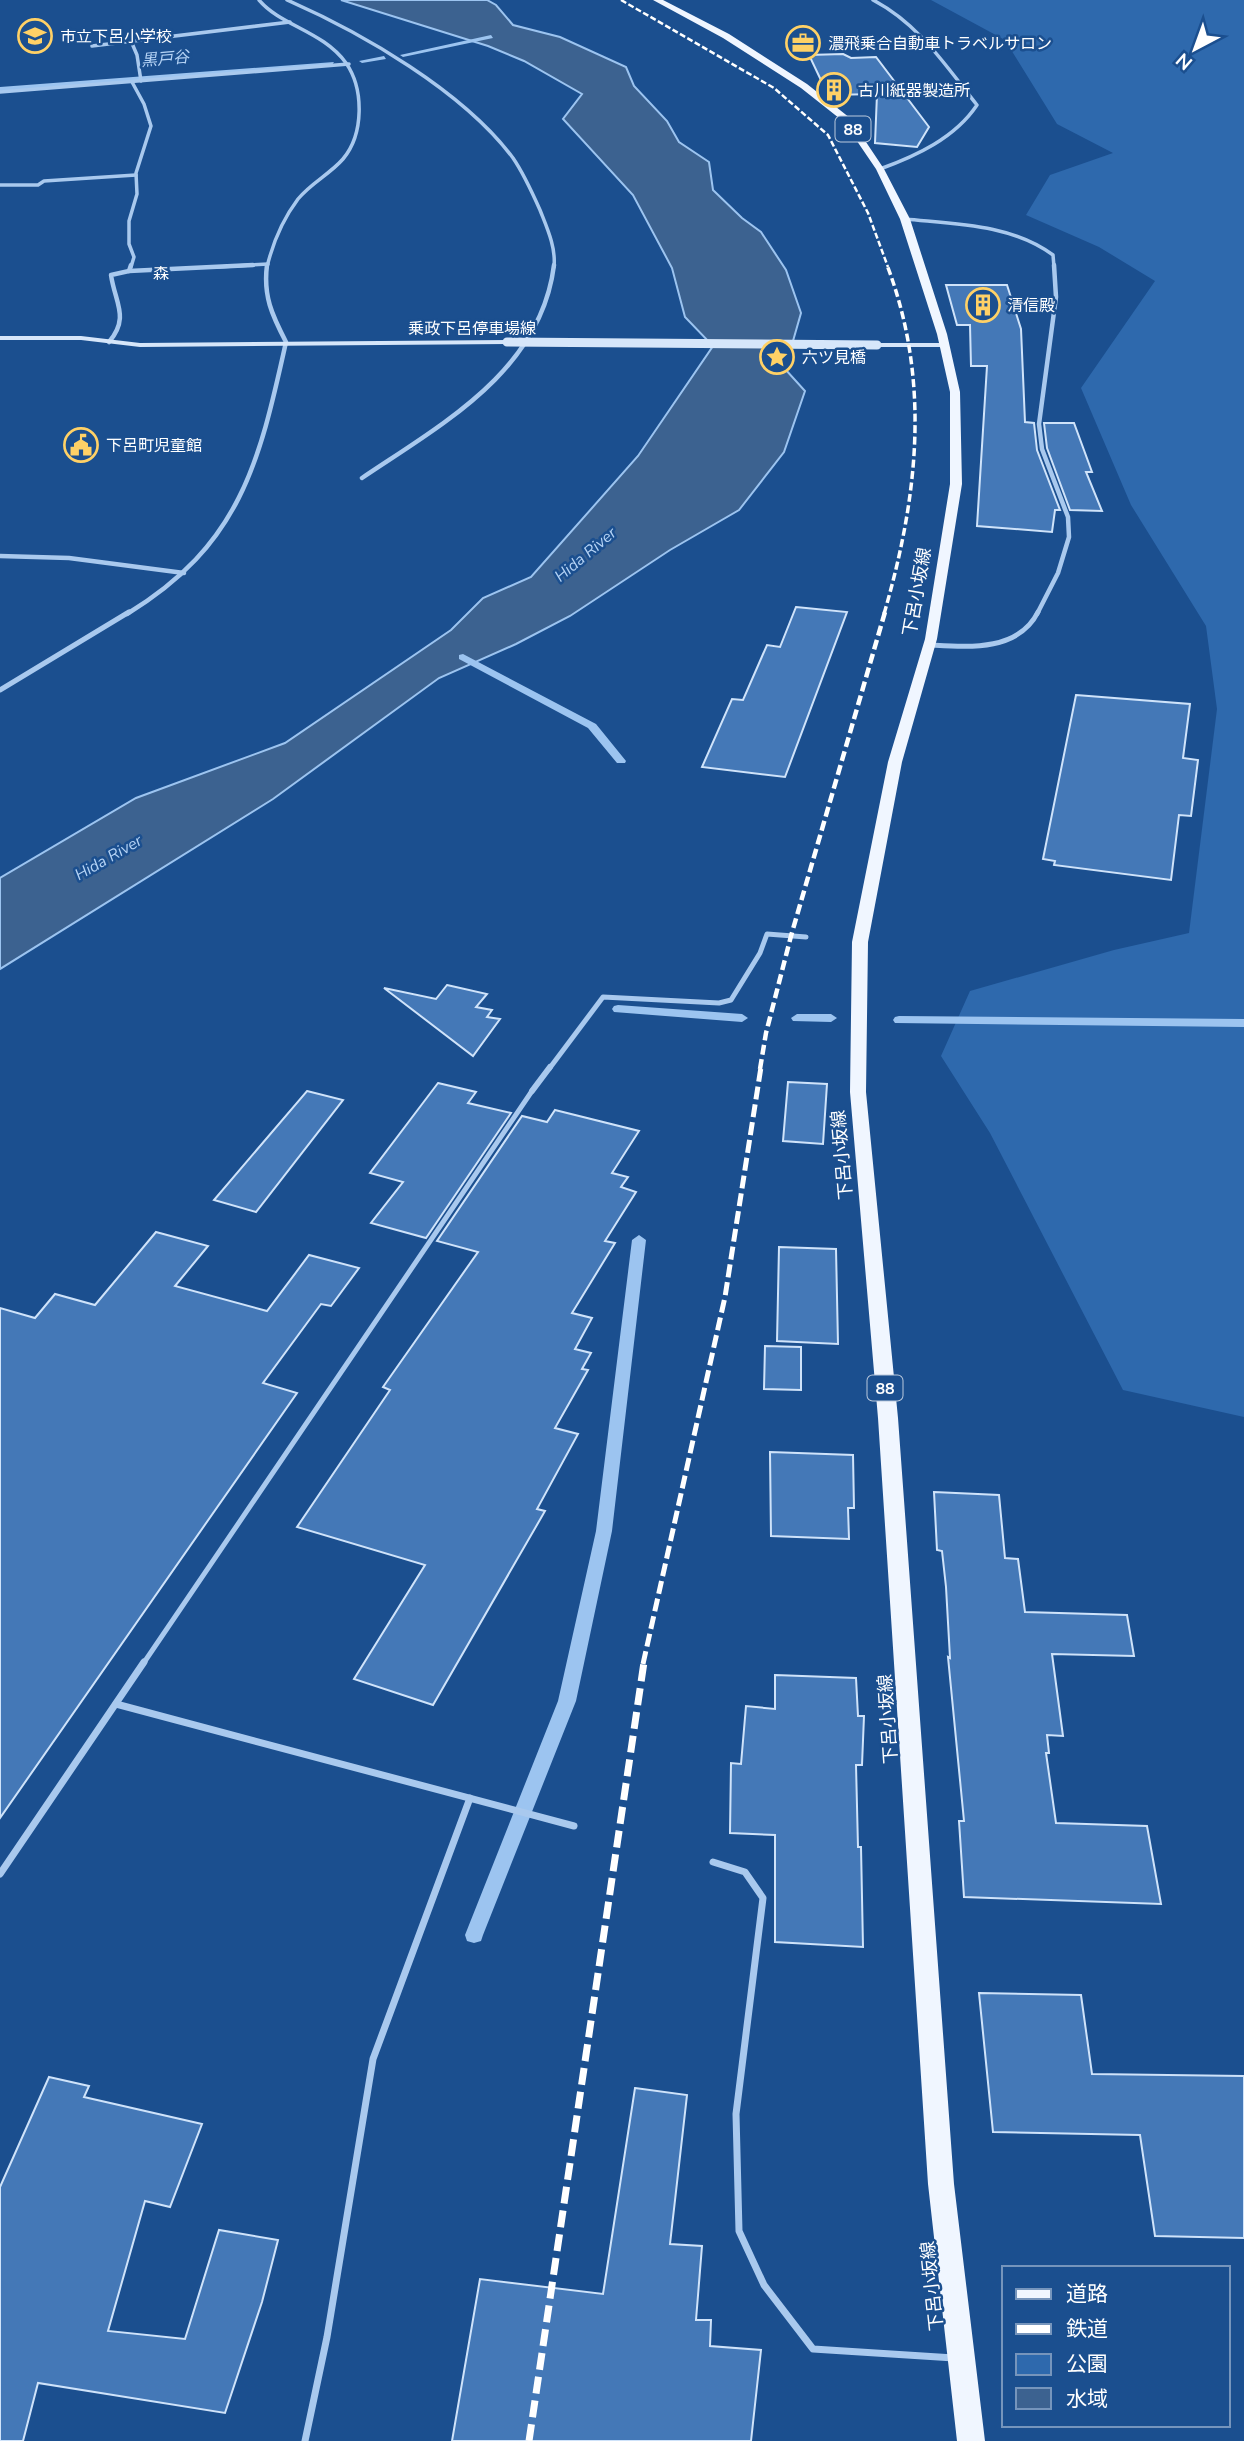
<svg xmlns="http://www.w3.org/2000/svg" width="1244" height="2441" font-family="'Nunito Sans','Noto Sans JP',sans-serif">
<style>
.green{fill:#2e69ad}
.water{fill:#3c6290;stroke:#9cc4f0;stroke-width:2}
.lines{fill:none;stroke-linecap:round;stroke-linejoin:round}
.stream{fill:#9cc4f0;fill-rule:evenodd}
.building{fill:#4478b7;stroke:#cfe3fa;stroke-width:2}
.service-far1{stroke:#a9c9ee;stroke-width:5}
.service{stroke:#a9c9ee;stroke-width:7}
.pedestrian-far1{stroke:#a9c9ee;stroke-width:5}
.pedestrian{stroke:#a9c9ee;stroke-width:6}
.minor-far2{stroke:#a9c9ee;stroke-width:3.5}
.minor-far1{stroke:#a9c9ee;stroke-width:4.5}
.minor{stroke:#a9c9ee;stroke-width:5}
.secondary{fill:#d6e6fa;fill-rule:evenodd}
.primary{fill:#f0f6ff;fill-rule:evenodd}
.rail-far4{stroke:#fff;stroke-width:2.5;stroke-dasharray:6 2.5;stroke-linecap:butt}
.rail-far3{stroke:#fff;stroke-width:3.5;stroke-dasharray:8 3.5;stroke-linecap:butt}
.rail-far2{stroke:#fff;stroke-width:4.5;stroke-dasharray:10 4.5;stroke-linecap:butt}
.rail-far1{stroke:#fff;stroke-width:5;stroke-dasharray:13 5;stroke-linecap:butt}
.rail{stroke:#fff;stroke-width:7;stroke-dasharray:17 7;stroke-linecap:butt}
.secondary-bridge{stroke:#d6e6fa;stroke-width:9}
.labels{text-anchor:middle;stroke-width:5;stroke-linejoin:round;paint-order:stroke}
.far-poi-label{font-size:16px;fill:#fff;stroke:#1b4f8f;text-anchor:start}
.far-water-label{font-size:16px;font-style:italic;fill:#b5d3f5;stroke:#1b4f8f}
.shield{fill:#1b4f8f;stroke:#bbcadd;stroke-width:2}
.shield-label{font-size:16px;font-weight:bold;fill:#fff}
.far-neighbourhood-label{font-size:16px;fill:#fff;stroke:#1b4f8f}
.far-street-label{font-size:16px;fill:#fff;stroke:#1b4f8f}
.street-label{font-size:18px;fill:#fff;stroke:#1b4f8f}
</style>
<rect width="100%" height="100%" fill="#1b4f8f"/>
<polygon class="green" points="931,0 1244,0 1244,1417 1123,1390 990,1133 941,1056 970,991 1114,950 1189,933 1217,709 1206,626 1131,505 1081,388 1155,281 1099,247 1026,215 1050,175 1113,153 1057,124 1005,40"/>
<polygon class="water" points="341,0 487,0 496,5 513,25 560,37 626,67 634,86 667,121 679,142 709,162 713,190 742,218 761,232 786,270 801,313 785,369 805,391 784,452 739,510 670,550 570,616 516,644 439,678 273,799 0,969 0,878 136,798 285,743 451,630 483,598 531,577 638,456 713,346 685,317 672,268 633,195 563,119 582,94 524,61 488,46"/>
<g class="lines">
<g class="stream">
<polygon points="491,35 493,38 403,57 400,55"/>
<polygon points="384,56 386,59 362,63 359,61"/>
<polygon points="334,62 332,65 0,91 0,87"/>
<polygon points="463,654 596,724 626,761 625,763 617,763 588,728 459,659 459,655"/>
<polygon points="618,1005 742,1014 748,1018 742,1022 614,1012 612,1009 614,1006"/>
<polygon points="797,1014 831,1014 837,1018 831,1022 793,1021 791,1018"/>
<polygon points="899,1016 1244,1019 1244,1027 895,1023 893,1020 895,1017"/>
<polygon points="639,1235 646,1240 612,1531 576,1701 483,1935 481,1941 474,1943 467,1941 465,1935 558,1701 596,1531 632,1240"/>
</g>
</g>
<g class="building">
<polygon points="843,54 851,58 876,57 929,127 917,147 875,143 877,94 828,95 809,55"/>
<polygon points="946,285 1007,285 1021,329 1025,422 1034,423 1037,450 1060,510 1055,510 1052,532 977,526 987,366 971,366 970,325 957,325"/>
<polygon points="1044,423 1074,423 1092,472 1086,472 1102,511 1070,510 1047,448"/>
<polygon points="796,607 847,612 785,777 702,767 732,699 743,700 767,645 780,647"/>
<polygon points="1076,695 1190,704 1183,758 1198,760 1191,816 1179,815 1171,880 1054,865 1055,861 1043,859"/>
<polygon points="447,985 487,994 476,1007 492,1010 487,1017 500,1019 473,1056 384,988 436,999"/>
<polygon points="788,1082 827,1084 823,1144 783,1141"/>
<polygon points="438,1083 476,1092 468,1103 511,1113 426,1238 371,1223 403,1182 370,1173"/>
<polygon points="307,1091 343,1100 256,1212 214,1200"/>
<polygon points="555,1110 639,1131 612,1173 628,1177 621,1187 636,1192 605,1241 615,1243 572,1313 592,1318 575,1349 591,1353 582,1369 588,1370 555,1428 578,1434 537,1509 545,1511 433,1705 354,1679 425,1565 297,1527 390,1390 383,1387 478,1252 437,1241 522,1116 547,1122"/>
<polygon points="156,1232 208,1246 175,1286 267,1311 309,1255 359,1268 331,1306 321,1304 263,1383 297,1393 0,1818 0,1308 35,1318 55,1294 95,1305"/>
<polygon points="779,1247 836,1249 838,1344 777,1341"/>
<polygon points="765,1346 801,1347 801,1390 764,1389"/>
<polygon points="770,1452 853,1455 854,1508 848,1508 849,1539 771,1536"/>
<polygon points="934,1492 999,1495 1005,1558 1018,1559 1025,1612 1127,1615 1134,1656 1052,1654 1063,1736 1047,1735 1049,1753 1046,1753 1056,1823 1147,1826 1161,1904 964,1897 959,1821 964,1821 948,1657 950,1658 946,1587 942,1551 937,1550"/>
<polygon points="775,1675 856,1678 858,1716 864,1716 862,1765 856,1765 858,1847 861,1847 863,1947 775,1942 775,1835 730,1833 731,1763 741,1764 746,1706 775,1709"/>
<polygon points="979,1993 1081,1995 1092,2074 1244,2076 1244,2238 1155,2236 1140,2135 993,2132"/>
<polygon points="49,2077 89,2086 84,2097 202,2124 170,2207 145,2201 108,2331 185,2339 219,2230 278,2240 262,2302 225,2413 38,2383 23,2441 0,2441 0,2187"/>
<polygon points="635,2088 687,2095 670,2244 702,2246 696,2320 711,2320 710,2346 761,2350 751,2441 452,2441 480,2279 603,2294"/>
</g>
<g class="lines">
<polyline class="service-far1" points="143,1664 532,1091"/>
<g class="service">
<polyline points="116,1704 574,1826"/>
<polyline points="713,1862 745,1872 763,1898 736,2114 739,2231 764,2285 813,2349 954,2358"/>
<polyline points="0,1874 144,1662"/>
<polyline points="305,2441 327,2337 373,2059 470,1798"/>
</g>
<polyline class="pedestrian-far1" points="549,1069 603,997 719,1003 731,1000 760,953 767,934 806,937"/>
<polyline class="pedestrian" points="532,1091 550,1067"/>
<g class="minor-far2">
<path d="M259,0C281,26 323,31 346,63C364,89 364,134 343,159C330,174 311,183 298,199C283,219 273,242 267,267"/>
<path d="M287,0C362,33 463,91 513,158C524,174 532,192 540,210C547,228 556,247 554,267"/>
<path d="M873,0C919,24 945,65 977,105C955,138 916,156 880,169"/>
<polyline points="131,41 137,55 141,81"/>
<polyline points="92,46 290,22"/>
<polyline points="0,92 349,64"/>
<polyline points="0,185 38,185 44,181 136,175"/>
<path d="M905,219C955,224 1011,224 1053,255L1054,267"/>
<polyline points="131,267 134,257 129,244 129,221 137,194 136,173 151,126 144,104 132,82"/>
<polyline points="218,267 268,264"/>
</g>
<g class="minor-far1">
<polyline points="131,265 129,271 253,265"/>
<path d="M109,342C130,317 115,303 111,275L129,271"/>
<path d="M362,478C442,424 541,371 554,265"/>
<polyline points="0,556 69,558 184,573"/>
<path d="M127,614C240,545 259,464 286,342C272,315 263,296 267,265"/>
<polyline points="1037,614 1058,573 1069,537 1068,517 1042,449 1039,424 1056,297 1054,265"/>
</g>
<g class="minor">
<path d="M930,645C967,647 1018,652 1038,612"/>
<polyline points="0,690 129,612"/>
</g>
<g class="secondary">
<polygon points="0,336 81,336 140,343 507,340 511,342 507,344 140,347 81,340 0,340"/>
<polygon points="877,343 945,343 949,345 945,347 874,347 873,345"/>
</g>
<polygon class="primary" points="653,0 663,0 729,34 807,84 850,118 884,169 910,219 947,334 960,392 962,484 937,639 902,762 868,942 866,1092 898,1418 954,2184 985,2441 957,2441 928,2184 878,1418 850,1092 852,942 888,762 925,639 950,484 950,392 937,334 900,219 876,169 844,122 801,88 723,38"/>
<polyline class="rail-far4" points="621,0 774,88 828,135 868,213 888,267"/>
<path class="rail-far3" d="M884,614C918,497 931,381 887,265"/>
<polyline class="rail-far2" points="760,1069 766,1033 791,936 885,612"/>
<polyline class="rail-far1" points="643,1664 725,1297 761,1067"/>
<polyline class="rail" points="529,2441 644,1662"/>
<polyline class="secondary-bridge" points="507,342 877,345"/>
</g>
<defs>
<g id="school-ring" transform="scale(1.75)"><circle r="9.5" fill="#1b4f8f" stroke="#ffd166" stroke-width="1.5"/><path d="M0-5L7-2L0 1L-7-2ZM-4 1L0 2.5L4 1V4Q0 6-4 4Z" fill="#ffd166"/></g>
<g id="office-ring" transform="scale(1.75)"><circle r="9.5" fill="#1b4f8f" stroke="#ffd166" stroke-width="1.5"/><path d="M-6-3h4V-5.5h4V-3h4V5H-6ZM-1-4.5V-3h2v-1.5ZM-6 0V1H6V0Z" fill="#ffd166"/></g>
<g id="building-ring" transform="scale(1.75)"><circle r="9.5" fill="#1b4f8f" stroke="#ffd166" stroke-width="1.5"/><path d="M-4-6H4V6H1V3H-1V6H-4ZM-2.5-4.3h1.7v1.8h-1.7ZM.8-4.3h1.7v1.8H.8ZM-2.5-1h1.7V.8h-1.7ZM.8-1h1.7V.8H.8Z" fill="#ffd166"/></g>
<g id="sight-ring" transform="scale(1.75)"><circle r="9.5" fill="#1b4f8f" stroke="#ffd166" stroke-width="1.5"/><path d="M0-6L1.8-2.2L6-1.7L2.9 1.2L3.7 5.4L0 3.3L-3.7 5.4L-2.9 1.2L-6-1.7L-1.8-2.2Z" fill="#ffd166"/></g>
<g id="civic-ring" transform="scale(1.75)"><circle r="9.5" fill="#1b4f8f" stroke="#ffd166" stroke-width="1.5"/><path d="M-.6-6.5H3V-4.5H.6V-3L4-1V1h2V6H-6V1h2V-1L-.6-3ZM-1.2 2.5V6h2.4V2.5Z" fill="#ffd166"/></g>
</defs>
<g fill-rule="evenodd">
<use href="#school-ring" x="35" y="36"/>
<use href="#office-ring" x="803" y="43"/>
<use href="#building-ring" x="834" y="90"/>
<use href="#building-ring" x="983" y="305"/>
<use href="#sight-ring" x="777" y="357"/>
<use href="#civic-ring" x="81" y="445"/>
</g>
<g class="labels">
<g class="far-poi-label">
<text x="60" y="42">市立下呂小学校</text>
<text x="828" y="49">濃飛乗合自動車トラベルサロン</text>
<text x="858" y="96">古川紙器製造所</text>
<text x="1007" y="311">清信殿</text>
<text x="802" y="363">六ツ見橋</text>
<text x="106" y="451">下呂町児童館</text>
</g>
<g class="far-water-label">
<text transform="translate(165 58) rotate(-5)" y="6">黒戸谷</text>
<text transform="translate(585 554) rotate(-40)" y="6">Hida River</text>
<text transform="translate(108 857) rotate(-30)" y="6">Hida River</text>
</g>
<g class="shield">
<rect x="835.5" y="116.5" width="35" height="25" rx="5"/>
<rect x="867.5" y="1375.5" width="35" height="25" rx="5"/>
</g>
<g class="shield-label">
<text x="853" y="135">88</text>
<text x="885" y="1394">88</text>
</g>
<g class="far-neighbourhood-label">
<text x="161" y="279">森</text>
</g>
<g class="far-street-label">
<text x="472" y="334">乗政下呂停車場線</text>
</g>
<g class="street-label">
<text transform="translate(917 592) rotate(-80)" y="6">下呂小坂線</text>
<text transform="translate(842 1155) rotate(-95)" y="6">下呂小坂線</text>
<text transform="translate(888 1719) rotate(-94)" y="6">下呂小坂線</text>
<text transform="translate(932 2286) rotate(-96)" y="6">下呂小坂線</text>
</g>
</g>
<rect x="1002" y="2266" width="228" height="161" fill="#1b4f8f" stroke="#7695bc" stroke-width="2"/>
<rect x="1016" y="2289" width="35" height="10" fill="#f0f6ff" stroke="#7695bc" stroke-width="2"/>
<text x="1066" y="2301" font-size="21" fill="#ffffff">道路</text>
<rect x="1016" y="2324" width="35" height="10" fill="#ffffff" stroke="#7695bc" stroke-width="2"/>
<text x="1066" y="2336" font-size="21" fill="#ffffff">鉄道</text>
<rect x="1016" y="2354" width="35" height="21" fill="#2e69ad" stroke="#7695bc" stroke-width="2"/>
<text x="1066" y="2371" font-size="21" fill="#ffffff">公園</text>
<rect x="1016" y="2388" width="35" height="21" fill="#3c6290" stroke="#7695bc" stroke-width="2"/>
<text x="1066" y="2406" font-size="21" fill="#ffffff">水域</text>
<g transform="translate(1195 49) rotate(221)" stroke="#1b4f8f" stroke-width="5" paint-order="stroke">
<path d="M0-5L12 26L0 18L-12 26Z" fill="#ffffff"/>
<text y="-10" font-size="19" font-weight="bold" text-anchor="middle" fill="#ffffff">N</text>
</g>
</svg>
